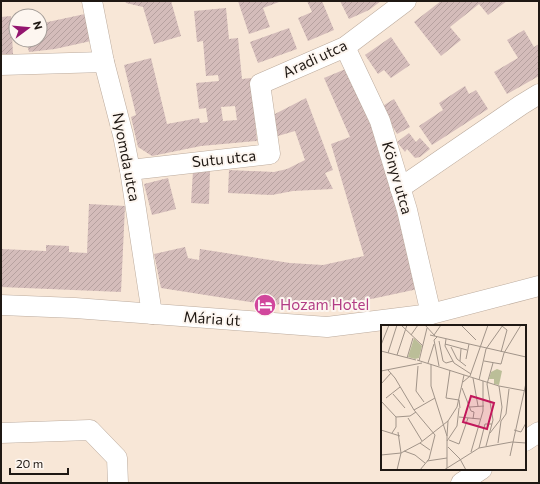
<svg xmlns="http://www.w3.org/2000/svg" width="540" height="484" font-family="Commissioner,sans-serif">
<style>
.building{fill:url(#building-hatch);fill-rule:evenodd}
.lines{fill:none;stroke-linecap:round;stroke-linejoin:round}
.minor-casing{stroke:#bcab9d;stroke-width:21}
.minor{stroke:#fff;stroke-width:20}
.labels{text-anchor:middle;stroke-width:4;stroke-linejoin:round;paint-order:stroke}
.street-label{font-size:15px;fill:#1f1813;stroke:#fdf6f0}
.hotel-label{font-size:15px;fill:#b23c85;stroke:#fdf6f0;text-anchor:start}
.inset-road{fill:none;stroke:#a19489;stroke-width:1}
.view{fill:#c2185b;fill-opacity:0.15;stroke:#c2185b;stroke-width:2}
.inset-edge{fill:none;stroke:#1f1813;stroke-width:2}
</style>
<defs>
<pattern id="building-hatch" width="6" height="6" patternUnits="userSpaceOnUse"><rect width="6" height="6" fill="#d4bcba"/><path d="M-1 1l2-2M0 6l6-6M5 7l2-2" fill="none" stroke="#b6a19f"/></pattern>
</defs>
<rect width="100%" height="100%" fill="#f8e7d7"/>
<g class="building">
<polygon points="125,1 171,1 181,36 154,44 143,7 126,3"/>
<polygon points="238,1 279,1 279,2 263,8 270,27 249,34"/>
<polygon points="307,1 322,1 334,30 308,41 298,18 312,12"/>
<polygon points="340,1 381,1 369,10 349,19"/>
<polygon points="441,1 507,1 488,15 479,4 450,27 461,40 441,56 414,22"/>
<path d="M226,8L229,39L238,38L242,79L251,78L257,141L201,146L152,156L138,147L131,117L136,115L124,65L151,58L167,124L199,118L200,123L208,122L206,108L199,109L196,83L219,81L218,75L206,76L203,41L197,42L194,11ZM235,106L237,120L223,121L221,107Z"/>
<polygon points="85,14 91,41 55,49 29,52 26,40 40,40 40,16 42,19 43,23"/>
<polygon points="11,16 13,54 1,54 1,17"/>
<polygon points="289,28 297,49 258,63 250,42"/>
<polygon points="524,30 534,47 539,44 539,76 507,94 494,72 518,58 507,40"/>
<polygon points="391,37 410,65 391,78 384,70 378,74 365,55"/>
<polygon points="348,68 374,126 418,289 376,298 327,307 284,305 250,302 161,288 154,254 185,247 188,258 199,260 200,249 290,263 323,265 364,256 331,144 350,137 324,78"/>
<polygon points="465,86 469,94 476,90 488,109 432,145 419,126 443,110 439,103"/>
<polygon points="306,98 333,170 325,173 333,189 293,191 272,195 228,193 229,170 274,172 287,169 305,160 295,131 278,136 273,115"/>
<polygon points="394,99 410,127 397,134 381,107"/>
<polygon points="409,133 416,142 420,138 430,149 420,157 415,158 407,149 405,152 397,142"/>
<polygon points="210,169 209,204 191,203 193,171"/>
<polygon points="168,178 176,209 152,215 144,184"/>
<polygon points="89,204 125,206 121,292 1,287 1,249 46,251 46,245 69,246 69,252 87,253"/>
</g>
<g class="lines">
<g class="minor-casing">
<g id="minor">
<polyline points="92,1 104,62 123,135 130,170 152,314"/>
<polyline points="345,47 380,121 407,210 431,314"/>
<polyline points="1,65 104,62"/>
<polyline points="130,170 270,154 260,84 345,47 406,1"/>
<polyline points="400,188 521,105 539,94"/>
<polyline points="1,305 75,308 327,327 431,314 539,286"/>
<polyline points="1,433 90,430 117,458 118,483"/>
<polyline points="525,441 539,432"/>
<polyline points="461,483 482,469"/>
</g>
</g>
<use href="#minor" class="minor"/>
</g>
<defs>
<g id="hotel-disc" transform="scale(1.15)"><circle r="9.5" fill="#d1479c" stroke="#fdf6f0"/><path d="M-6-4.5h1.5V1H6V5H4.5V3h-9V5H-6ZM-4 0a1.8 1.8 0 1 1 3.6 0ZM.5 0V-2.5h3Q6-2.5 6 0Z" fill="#fff"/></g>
</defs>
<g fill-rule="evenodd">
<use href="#hotel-disc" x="265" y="305"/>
</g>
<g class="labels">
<g class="street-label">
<text transform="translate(315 59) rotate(-25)" y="5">Aradi utca</text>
<text transform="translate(126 157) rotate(79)" y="5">Nyomda utca</text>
<text transform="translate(224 159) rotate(-6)" y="5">Sutu utca</text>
<text transform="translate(397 178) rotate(74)" y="5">Könyv utca</text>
<text transform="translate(212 319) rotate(4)" y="5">Mária út</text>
</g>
<g class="hotel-label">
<text x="280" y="310">Hozam Hotel</text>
</g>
</g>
<g transform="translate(381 325)">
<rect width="145" height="145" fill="#f8e7d7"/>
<path d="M116,44L121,46L118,60L113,59V54H108L110,47Z" fill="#bbbe98"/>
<path d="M33,13L41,21L38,33L34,34L27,32Z" fill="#bbbe98"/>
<path class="inset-road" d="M20,0L42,21M44,0L54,11M80,0L95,15M30,10L37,0M49,10L145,32M53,10L60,0M56,12L53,15L58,41M65,14L64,21L73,38L90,49M58,16L62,36L65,38L72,36M64,19L86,25M0,20L8,0M70,22L76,34L85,41M0,26L35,35M120,27L126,5L121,1M7,28L16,0M16,30L26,0M26,33L32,13M85,34L88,19M36,35L118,61L145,66M38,36L46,3M79,36L80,24M103,36L120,39L123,28L140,0M47,38L53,19M50,39V61L66,111V143M37,41L35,66L43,77M7,45L14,53L33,85L54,110L48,134L39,145M69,45L65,73L78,75L79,83M0,46L41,38M92,53L97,81M98,55L105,24L122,0M82,57L89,51L107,0M0,59L10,48M118,61L121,82L119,95M81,63L90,86L93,87L92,94M12,69L24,83M5,73L19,62M0,76L15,92V102L11,108M89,82L103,81M33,85L54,73M15,92L29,91L35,87M78,92L99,94M27,93L41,116M0,105L19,111M133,105L140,107L145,98M109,108L119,95M66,111L67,96M68,115L78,119L87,93M66,116L76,101L78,83M39,118L49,125M117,118L120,96L125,89L128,64M105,121L112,95L106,59L112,38M67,122L79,134L85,145M98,123L104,99H111M23,126L34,130L44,138M90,127L102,86V56M0,130L20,128L39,118L67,96L76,82L83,50M129,131L145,58M46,136L66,133M16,145L20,128L17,107M63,145L98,123L131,117L145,118"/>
<path class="view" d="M90,71L113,78L106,104L82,97Z"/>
<rect width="145" height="145" class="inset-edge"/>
</g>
<rect width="540" height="484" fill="none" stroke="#1f1813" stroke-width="4"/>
<g transform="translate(28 28) rotate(74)"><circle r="19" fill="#fdf6f0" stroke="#a49d98"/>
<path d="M0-3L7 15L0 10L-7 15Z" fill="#94156f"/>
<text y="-6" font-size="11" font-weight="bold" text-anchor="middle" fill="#1f1813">N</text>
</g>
<path d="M10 468v6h58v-6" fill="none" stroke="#1f1813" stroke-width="2"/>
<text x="16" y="468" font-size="12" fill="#1f1813" stroke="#fdf6f0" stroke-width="3" paint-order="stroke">20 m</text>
</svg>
